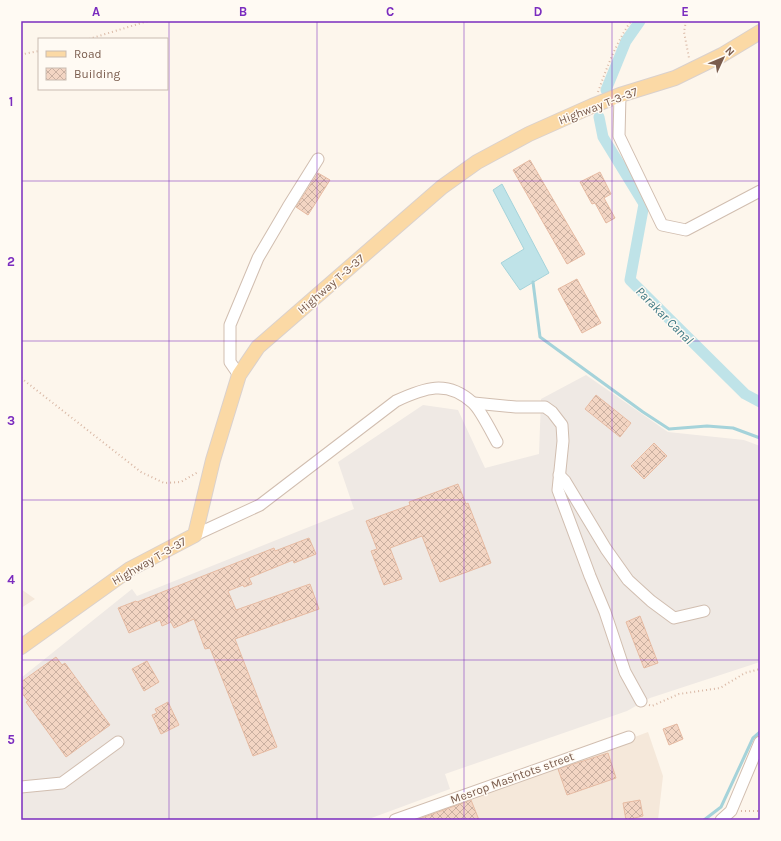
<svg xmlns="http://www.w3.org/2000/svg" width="781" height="841" font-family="Karla,sans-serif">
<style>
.residential{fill:#f5e8da}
.industrial{fill:#efe9e4}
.water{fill:#bfe3e8;stroke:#a5d3da}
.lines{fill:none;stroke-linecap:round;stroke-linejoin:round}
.stream{stroke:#a5d3da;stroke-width:3}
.canal{stroke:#bfe3e8;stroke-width:11}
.building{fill:url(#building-cross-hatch);stroke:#e6bba3}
.minor-casing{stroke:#d1beb0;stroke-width:13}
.major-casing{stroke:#dad1cd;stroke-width:16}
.path{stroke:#d9b8a5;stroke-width:2;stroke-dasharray:1 3;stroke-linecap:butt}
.minor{stroke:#fff;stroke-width:11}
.major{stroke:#fbd9a5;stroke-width:14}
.grid{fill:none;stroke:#7b2cbf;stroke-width:1;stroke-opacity:0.55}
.labels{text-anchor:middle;stroke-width:3;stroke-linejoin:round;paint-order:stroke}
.street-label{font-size:12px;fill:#7a5c4d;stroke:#fffaf3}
.water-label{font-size:13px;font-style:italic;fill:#437c86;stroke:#fffaf3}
.neatline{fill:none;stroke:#7b2cbf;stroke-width:1.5}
.grid-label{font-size:13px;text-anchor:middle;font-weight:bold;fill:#7b2cbf}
</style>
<defs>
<pattern id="building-cross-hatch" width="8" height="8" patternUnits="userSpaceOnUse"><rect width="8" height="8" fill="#f3d5c3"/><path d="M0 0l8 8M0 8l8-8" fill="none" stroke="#cab0a1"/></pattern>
</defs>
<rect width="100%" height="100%" fill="#fdf6ec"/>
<g class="residential">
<polygon points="21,589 35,599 21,608"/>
<polygon points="648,732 663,776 658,820 413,820"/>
</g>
<polygon class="industrial" points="586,375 668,432 744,440 760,446 760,662 650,698 627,711 445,774 450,789 366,820 21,820 21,678 132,589 137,596 354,509 338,462 423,405 458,410 485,468 539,454 541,399"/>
<polygon class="water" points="502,184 549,273 520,290 501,263 524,249 493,190"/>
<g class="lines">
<g class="stream">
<polyline points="533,282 540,337 643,412 669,429 707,426 733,428 760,438"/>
<polyline points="704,820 721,807 753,738 760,732"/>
</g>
<g class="canal">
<polyline points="606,90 626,41 640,21"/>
<polyline points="599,117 603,137 644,204 630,280 745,394 760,402"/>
</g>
</g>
<g class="building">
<polygon points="530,160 585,254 567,264 513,170"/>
<polygon points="600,172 611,194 604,198 615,218 606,223 595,203 592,204 580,182"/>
<polygon points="318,173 330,180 308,215 296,207"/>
<polygon points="577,279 601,323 582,333 558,289"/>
<polygon points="596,395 631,423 620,437 585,409"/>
<polygon points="654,443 667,456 644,479 631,466"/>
<polygon points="458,484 466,504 468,503 491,563 440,582 422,536 390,548 402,579 384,585 371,551 377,549 366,521 410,505 409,502"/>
<polygon points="309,538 316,554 294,563 293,560 249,578 252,584 244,587 243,585 228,591 236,610 310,584 319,609 235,639 277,747 253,756 210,648 205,649 194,619 174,628 171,622 162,626 160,620 129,633 118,608 136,601 137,602 274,548 275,551"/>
<polygon points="640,616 658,663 644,668 626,622"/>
<polygon points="56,657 62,665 65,663 110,725 66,757 26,702 28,701 21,692 21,682"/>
<polygon points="147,661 159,682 144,691 132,669"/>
<polygon points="168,702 179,725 161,734 152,715 157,713 155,709"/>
<polygon points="677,724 683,739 669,745 663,729"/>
<polygon points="608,753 616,778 567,795 558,769"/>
<polygon points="471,800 479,820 419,820 419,819"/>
<polygon points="640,800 643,816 626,820 623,803"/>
</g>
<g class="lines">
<g class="minor-casing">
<g id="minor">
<polyline points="620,95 619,136 662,225 686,230 760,191"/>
<polyline points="239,375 230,362 230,325 258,258 288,207 318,159"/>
<polyline points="474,403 516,407 545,407 552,412 562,425 563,441 558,490 590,576 605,612 625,672 641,701"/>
<polyline points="559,475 565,481 606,549 628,580 651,601 674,618 704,611"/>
<path d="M195,535L260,505L396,401C424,388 447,379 473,403C480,409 492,433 497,442"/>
<polyline points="21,787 62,783 118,742"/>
<polyline points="395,820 629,737"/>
<polyline points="721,820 731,811 760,742"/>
</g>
</g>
<g class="major-casing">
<polyline id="major" points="21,647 130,569 195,535 213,460 239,375 258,347 442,187 477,162 529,134 592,106 620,95 675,78 722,55 760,32"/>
</g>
<g class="path">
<polyline points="686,21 684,32 689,58"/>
<polyline points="89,39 148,21"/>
<polyline points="21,53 24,54 39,51"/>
<path d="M598,92C607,67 616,43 631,21"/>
<polyline points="21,378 141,472 164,483 181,482 198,472"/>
<polyline points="649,705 652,706 679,694 720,688 745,673 760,669"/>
<polyline points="741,811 760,811"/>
</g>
<use href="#minor" class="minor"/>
<use href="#major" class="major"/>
</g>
<path class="grid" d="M169,21V820M317,21V820M464,21V820M612,21V820M21,181H760M21,341H760M21,500H760M21,660H760"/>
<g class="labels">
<g class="street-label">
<text transform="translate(598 106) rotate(-21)" y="4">Highway T-3-37</text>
<text transform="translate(331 284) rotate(-41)" y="4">Highway T-3-37</text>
<text transform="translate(149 561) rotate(-30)" y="4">Highway T-3-37</text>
<text transform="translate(512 778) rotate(-20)" y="4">Mesrop Mashtots street</text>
</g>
<g class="water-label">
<text transform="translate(665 315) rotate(45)" y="5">Parakar Canal</text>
</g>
</g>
<rect width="781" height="841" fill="none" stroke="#fffaf3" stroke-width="44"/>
<rect x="38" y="38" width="130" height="52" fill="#fffaf3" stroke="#cabbb1"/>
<rect x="46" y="51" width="20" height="6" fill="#fbd9a5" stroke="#cabbb1"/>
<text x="74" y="58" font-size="12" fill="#7a5c4d">Road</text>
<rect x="46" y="68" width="20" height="12" fill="url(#building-cross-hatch)" stroke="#cabbb1"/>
<text x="74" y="78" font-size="12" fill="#7a5c4d">Building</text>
<g transform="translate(723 58) rotate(46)" stroke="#fffaf3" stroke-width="3" paint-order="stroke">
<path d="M0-3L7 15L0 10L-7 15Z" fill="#7a5c4d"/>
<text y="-6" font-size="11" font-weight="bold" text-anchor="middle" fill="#7a5c4d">N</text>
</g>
<rect x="22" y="22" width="737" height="797" class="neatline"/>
<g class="grid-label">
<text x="96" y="16">A</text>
<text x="243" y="16">B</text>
<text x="390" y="16">C</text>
<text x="538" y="16">D</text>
<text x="685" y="16">E</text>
<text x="11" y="106">1</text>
<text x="11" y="266">2</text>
<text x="11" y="425">3</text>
<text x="11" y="584">4</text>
<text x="11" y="744">5</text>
</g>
</svg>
